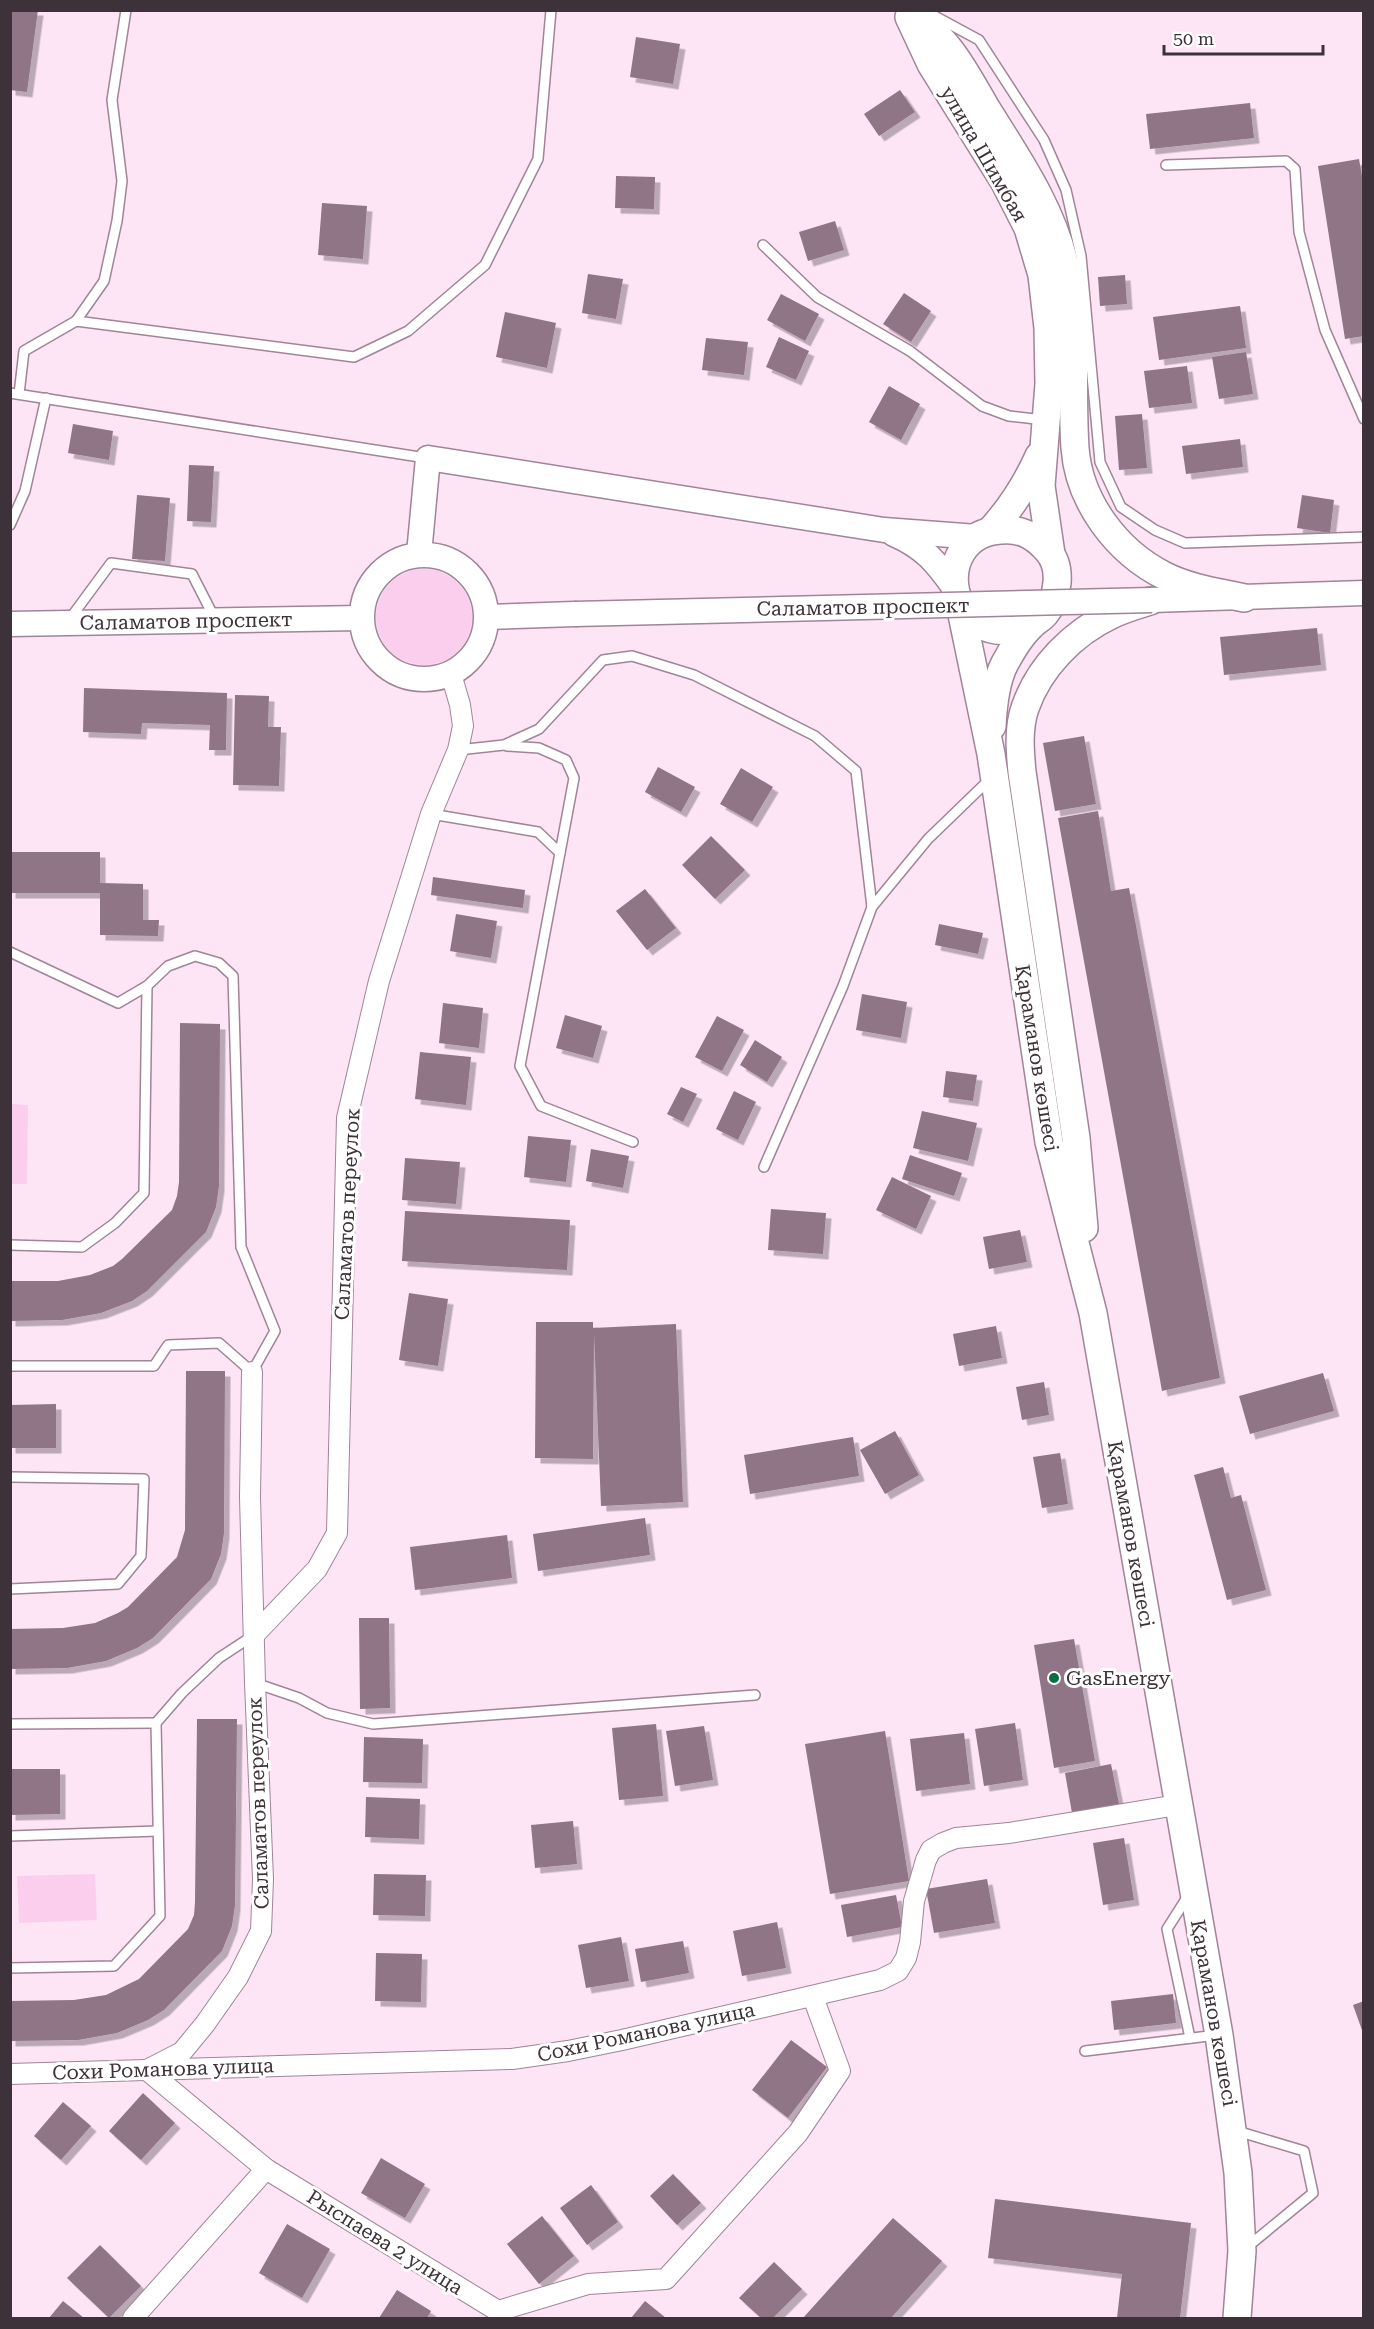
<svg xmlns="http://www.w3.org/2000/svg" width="1374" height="2329" font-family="'Roboto Serif',serif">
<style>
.green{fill:#fbceed}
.building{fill:#8f7486;filter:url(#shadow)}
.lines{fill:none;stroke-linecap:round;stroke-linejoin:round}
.service-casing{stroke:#a08497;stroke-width:12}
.minor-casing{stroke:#a08497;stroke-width:22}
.tertiary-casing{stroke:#a08497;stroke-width:27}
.secondary-casing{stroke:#a08497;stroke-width:30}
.service{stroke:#fff;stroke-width:9}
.minor{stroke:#fff;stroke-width:20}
.tertiary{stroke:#fff;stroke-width:24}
.secondary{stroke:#fff;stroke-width:27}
.tertiary-bridge-casing{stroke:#a08497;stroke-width:27;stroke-linecap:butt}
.tertiary-bridge{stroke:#fff;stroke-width:24}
.poi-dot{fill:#0a6e44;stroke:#fff;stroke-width:2}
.labels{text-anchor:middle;stroke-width:6;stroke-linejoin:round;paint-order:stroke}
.street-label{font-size:20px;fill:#3d3239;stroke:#fff}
.poi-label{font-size:20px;fill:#3d3239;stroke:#fff;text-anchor:start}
</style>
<defs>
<filter id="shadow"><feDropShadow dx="5.5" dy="5.5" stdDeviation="0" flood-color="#0004"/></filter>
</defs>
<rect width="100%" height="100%" fill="#fee5f6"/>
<g class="green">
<circle cx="424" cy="617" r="48"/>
<polygon points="11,1104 28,1105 27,1184 11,1184"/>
<polygon points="95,1874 97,1920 19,1923 17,1876"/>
</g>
<g class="building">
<polygon points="10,10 38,10 27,92 10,90"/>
<polygon points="636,37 680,44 673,84 630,77"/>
<polygon points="900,90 915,112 879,136 864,114"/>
<polygon points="1250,103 1254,138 1150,149 1146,114"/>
<polygon points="1359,159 1364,188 1364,336 1345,339 1318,166"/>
<polygon points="616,176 655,177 654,209 615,208"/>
<polygon points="322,203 367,206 363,259 318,255"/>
<polygon points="835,221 844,250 808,261 799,232"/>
<polygon points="588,274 623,279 616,319 582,313"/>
<polygon points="1125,275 1127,304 1100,306 1098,277"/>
<polygon points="904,293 931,311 911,342 883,324"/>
<polygon points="781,294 819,314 805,341 767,320"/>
<polygon points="1240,306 1246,348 1159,360 1153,317"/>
<polygon points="505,312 556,323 547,368 496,357"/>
<polygon points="779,337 809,351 796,380 766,367"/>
<polygon points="706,338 748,342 744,375 702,370"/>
<polygon points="1246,352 1253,394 1219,399 1212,357"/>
<polygon points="1187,366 1192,403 1149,408 1144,371"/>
<polygon points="889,386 920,404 901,440 869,422"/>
<polygon points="1142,414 1147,468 1119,470 1115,416"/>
<polygon points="73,424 113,431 109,460 68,453"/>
<polygon points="1240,439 1243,467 1186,474 1182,446"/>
<polygon points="189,465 214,466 211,522 187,521"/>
<polygon points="137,495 170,498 165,561 132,559"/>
<polygon points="1302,495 1334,500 1330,533 1297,528"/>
<polygon points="1317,628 1321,665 1224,675 1220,637"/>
<polygon points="84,688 227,693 226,750 209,750 210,725 142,723 141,734 83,732"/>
<polygon points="235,695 269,696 268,727 281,727 279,786 233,785"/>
<polygon points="1084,736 1096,804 1055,811 1043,743"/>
<polygon points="658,767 695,787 681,812 645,792"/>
<polygon points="741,768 773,787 752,822 720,804"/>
<polygon points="1098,811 1111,891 1129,888 1220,1378 1162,1391 1058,818"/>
<polygon points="711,836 745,870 715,899 682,865"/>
<polygon points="10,852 100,852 100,883 143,884 143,920 159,920 158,936 100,935 100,893 10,893"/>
<polygon points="433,877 525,890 523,908 431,895"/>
<polygon points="645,889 676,928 647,950 616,911"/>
<polygon points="456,914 497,921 491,958 450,951"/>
<polygon points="939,924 983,933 978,954 935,945"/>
<polygon points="862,994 907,1002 901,1038 856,1030"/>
<polygon points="443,1003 483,1008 479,1048 439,1043"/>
<polygon points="565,1015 602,1026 593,1058 556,1048"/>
<polygon points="717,1016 744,1030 722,1071 695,1057"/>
<polygon points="180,1023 220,1024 219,1186 216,1207 206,1232 147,1291 132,1301 101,1313 62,1320 10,1321 10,1281 58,1281 90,1275 113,1266 122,1259 172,1210 177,1196 179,1182"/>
<polygon points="755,1040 782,1057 767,1082 740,1065"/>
<polygon points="420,1052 471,1057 466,1105 415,1099"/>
<polygon points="946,1071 977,1075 973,1101 943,1097"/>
<polygon points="681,1087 697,1094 683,1122 667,1114"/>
<polygon points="734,1091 756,1102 738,1140 716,1129"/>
<polygon points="922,1111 977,1123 968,1161 913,1148"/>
<polygon points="528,1136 571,1140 566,1182 524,1177"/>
<polygon points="591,1149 629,1156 623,1188 586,1181"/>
<polygon points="910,1155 962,1173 954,1196 902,1179"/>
<polygon points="405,1158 460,1162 456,1204 402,1200"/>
<polygon points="892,1177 931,1196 916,1229 876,1210"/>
<polygon points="771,1209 826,1213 823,1254 768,1250"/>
<polygon points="405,1211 570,1220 567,1270 402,1261"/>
<polygon points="1020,1230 1027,1262 989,1269 983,1237"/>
<polygon points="409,1293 448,1299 438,1366 399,1360"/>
<polygon points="536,1322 593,1322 593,1328 676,1324 683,1502 601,1506 594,1333 593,1459 535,1458"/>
<polygon points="996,1326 1002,1358 959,1366 953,1334"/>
<polygon points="186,1371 225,1371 224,1533 221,1554 211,1579 153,1638 137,1648 106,1661 67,1668 10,1669 10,1629 63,1628 95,1623 118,1613 128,1607 177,1557 185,1530"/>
<polygon points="1323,1373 1334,1411 1250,1434 1239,1396"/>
<polygon points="1044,1382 1049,1415 1022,1420 1016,1387"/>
<polygon points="56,1404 56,1448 10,1448 10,1405"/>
<polygon points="895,1431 919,1475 885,1494 860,1450"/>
<polygon points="853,1437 859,1476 750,1494 744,1455"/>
<polygon points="1060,1453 1068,1504 1042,1508 1033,1457"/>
<polygon points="1223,1467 1231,1498 1241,1495 1266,1590 1227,1600 1194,1475"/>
<polygon points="645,1518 650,1555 538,1571 533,1534"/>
<polygon points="507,1535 512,1578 415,1590 410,1547"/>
<polygon points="359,1618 389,1618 390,1708 360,1709"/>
<polygon points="1074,1639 1095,1761 1054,1768 1034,1645"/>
<polygon points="197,1719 237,1719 235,1905 232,1926 222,1951 164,2010 148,2020 117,2033 78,2040 10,2041 10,2001 74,2000 106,1995 139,1979 188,1929 194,1915 195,1902"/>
<polygon points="1015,1723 1023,1780 984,1786 975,1729"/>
<polygon points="656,1724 663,1796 619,1800 612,1728"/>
<polygon points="704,1726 713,1780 675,1786 666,1731"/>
<polygon points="885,1731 909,1881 830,1894 805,1744"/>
<polygon points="964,1733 970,1784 916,1791 910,1739"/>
<polygon points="364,1737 423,1739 422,1783 363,1782"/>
<polygon points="1111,1764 1119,1804 1072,1813 1065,1773"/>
<polygon points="10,1769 60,1769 60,1814 10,1815"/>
<polygon points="366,1797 420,1799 419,1839 365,1837"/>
<polygon points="573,1821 577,1864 535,1868 531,1825"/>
<polygon points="1124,1838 1134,1900 1103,1905 1093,1843"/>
<polygon points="374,1874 426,1875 425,1916 373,1915"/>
<polygon points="987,1879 995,1923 934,1933 926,1889"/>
<polygon points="896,1895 902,1927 847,1937 841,1905"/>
<polygon points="777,1922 786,1968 742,1976 733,1931"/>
<polygon points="621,1937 629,1981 586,1988 578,1945"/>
<polygon points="683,1941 689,1973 641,1982 635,1949"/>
<polygon points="376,1953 422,1954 421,2002 375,2001"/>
<polygon points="1173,1994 1176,2023 1114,2030 1111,2001"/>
<polygon points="1364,2001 1364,2033 1363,2033 1353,2005"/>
<polygon points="791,2040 827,2067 788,2118 752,2090"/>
<polygon points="143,2093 175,2123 141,2160 109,2131"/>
<polygon points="63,2102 91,2126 61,2160 34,2136"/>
<polygon points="381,2158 425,2184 405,2218 361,2193"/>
<polygon points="673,2174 701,2203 677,2225 650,2196"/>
<polygon points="591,2185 618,2222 587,2245 560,2208"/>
<polygon points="995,2199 1191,2223 1180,2318 1117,2318 1122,2274 988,2258"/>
<polygon points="542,2216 574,2256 539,2284 507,2244"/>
<polygon points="893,2218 942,2261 891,2318 803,2318"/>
<polygon points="287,2224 330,2249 302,2298 259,2273"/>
<polygon points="100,2245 141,2286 109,2318 67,2278"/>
<polygon points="774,2262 802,2289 773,2318 761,2318 739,2298"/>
<polygon points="397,2290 431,2311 427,2318 379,2318"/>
<polygon points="63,2301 84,2318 49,2318"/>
<polygon points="645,2301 666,2318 631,2318"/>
</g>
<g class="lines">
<g class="service-casing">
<g id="service">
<polyline points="929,13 979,40 1044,140 1066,190 1081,256 1100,462 1121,507 1155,530 1185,543 1364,537"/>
<polyline points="1166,165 1286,161 1295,169 1299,232 1325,330 1364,419"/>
<polyline points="763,245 817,297 910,351 982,406 1009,416 1044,420"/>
<polyline points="76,321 104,281 117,221 122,181 112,100 126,10"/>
<polyline points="10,393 426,458"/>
<polyline points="19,394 24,351 76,321 354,357 408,331 485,265 538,159 551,10"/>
<polyline points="10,525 25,491 46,398"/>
<polyline points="69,620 111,563 192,574 215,619"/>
<polyline points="507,746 539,748 566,760 574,778 560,853"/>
<polyline points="458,750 504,745 539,729 603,660 632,656 694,675 815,736 856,771 872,907"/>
<polyline points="431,814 538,832 560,853 520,1066 541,1106 633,1142"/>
<polyline points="10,952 118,1003 147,986 168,966 195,956 219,963 233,976 241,1247 275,1331 252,1372 219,1343 168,1345 154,1366 10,1366"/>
<polyline points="764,1167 843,986 872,907 928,839 990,779"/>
<polyline points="10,1245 82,1247 115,1223 144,1193 147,986"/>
<polyline points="10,1477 144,1479 141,1556 118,1584 10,1589"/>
<polyline points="255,1683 299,1698 327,1713 373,1724 755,1695"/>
<polyline points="10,1724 156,1723"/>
<polyline points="10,1836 158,1831"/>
<polyline points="1188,1896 1167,1929 1190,2038"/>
<polyline points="10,1968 114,1966 160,1916 156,1723 182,1693 219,1658 254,1635"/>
<polyline points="1085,2051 1217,2035"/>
<polyline points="1237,2131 1304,2151 1313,2193 1246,2248"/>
</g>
</g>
<g class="minor-casing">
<g id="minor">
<polyline points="252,1372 250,1497 255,1683 263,1879 261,1931 238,1977 205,2024 182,2052 147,2070 266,2169 498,2311 588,2284 666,2279 798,2133 840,2071 813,1997"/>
<polyline points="254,1635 317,1569 337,1533 347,1118 379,981 431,814 458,750 463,726 460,705 451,674"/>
<polyline points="10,2074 512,2059 568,2051 622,2040 880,1980 898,1971 906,1958 910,1942 914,1901 926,1860 931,1850 943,1843 956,1838 1009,1833 1177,1805"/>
<polyline points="133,2318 266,2169"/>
</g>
</g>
<g class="tertiary-casing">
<g id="tertiary">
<path d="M894,534C924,547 936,562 954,587"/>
<polyline points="419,554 428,458 884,530 977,537"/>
<circle cx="424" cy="617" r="62"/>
<polyline points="1152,600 1364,593"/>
<polyline points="487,617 575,614"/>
<polyline points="10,624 361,618"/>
</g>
</g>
<g class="secondary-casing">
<g id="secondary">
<path d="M913,10C925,24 939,36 950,50C964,68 975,89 986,108C1018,159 1054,211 1066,271C1078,328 1071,389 1075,448C1079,502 1117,552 1165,576C1189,588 1217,592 1244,598"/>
<polyline points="909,17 931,64 1004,181 1028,228 1042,275 1048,328 1049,384 1041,486 1051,554"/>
<path d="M991,530C1012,507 1026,485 1039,456"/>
<polyline points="960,605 991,754 1049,1142 1093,1313 1219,2035 1238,2173 1242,2251 1237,2318"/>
<path d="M992,726C993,706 995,682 1005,663C1011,652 1021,635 1031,626C1035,621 1041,619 1045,614C1058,598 1063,568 1048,551C1035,536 1021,528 1001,530C928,534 943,655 1030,626"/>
<path d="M1084,1228L1076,1138L1022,772C1020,751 1018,728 1025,708C1039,667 1073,633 1111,615C1123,609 1137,605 1150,601"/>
</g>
</g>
<use href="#service" class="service"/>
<use href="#minor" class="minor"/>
<use href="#tertiary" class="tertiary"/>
<use href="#secondary" class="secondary"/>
<g class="tertiary-bridge-casing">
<polyline id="tertiary-bridge" points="575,614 1152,600"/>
</g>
<use href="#tertiary-bridge" class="tertiary-bridge"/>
</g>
<circle class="poi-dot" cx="1054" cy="1678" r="6"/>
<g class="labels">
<g class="street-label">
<text transform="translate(984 154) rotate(60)" y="7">улица Шимбая</text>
<text transform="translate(863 607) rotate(-1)" y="7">Саламатов проспект</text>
<text transform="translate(186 621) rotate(-1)" y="7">Саламатов проспект</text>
<text transform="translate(1037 1058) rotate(81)" y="7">Қараманов көшесі</text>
<text transform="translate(347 1214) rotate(-87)" y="7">Саламатов переулок</text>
<text transform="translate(1131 1534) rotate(80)" y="7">Қараманов көшесі</text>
<text transform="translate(258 1803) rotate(-92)" y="7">Саламатов переулок</text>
<text transform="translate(1214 2013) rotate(80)" y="7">Қараманов көшесі</text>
<text transform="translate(646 2032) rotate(-12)" y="7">Сохи Романова улица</text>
<text transform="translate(163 2069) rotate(-2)" y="7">Сохи Романова улица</text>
<text transform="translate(385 2242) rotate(32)" y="7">Рыспаева 2 улица</text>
</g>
<g class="poi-label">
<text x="1066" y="1685">GasEnergy</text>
</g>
</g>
<rect width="1374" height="2329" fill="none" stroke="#3d3239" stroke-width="24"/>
<path d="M1164 45v9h159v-9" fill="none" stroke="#3d3239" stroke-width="3"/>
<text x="1173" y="45" font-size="18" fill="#3d3239" stroke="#ffffff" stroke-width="4.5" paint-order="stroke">50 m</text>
</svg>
